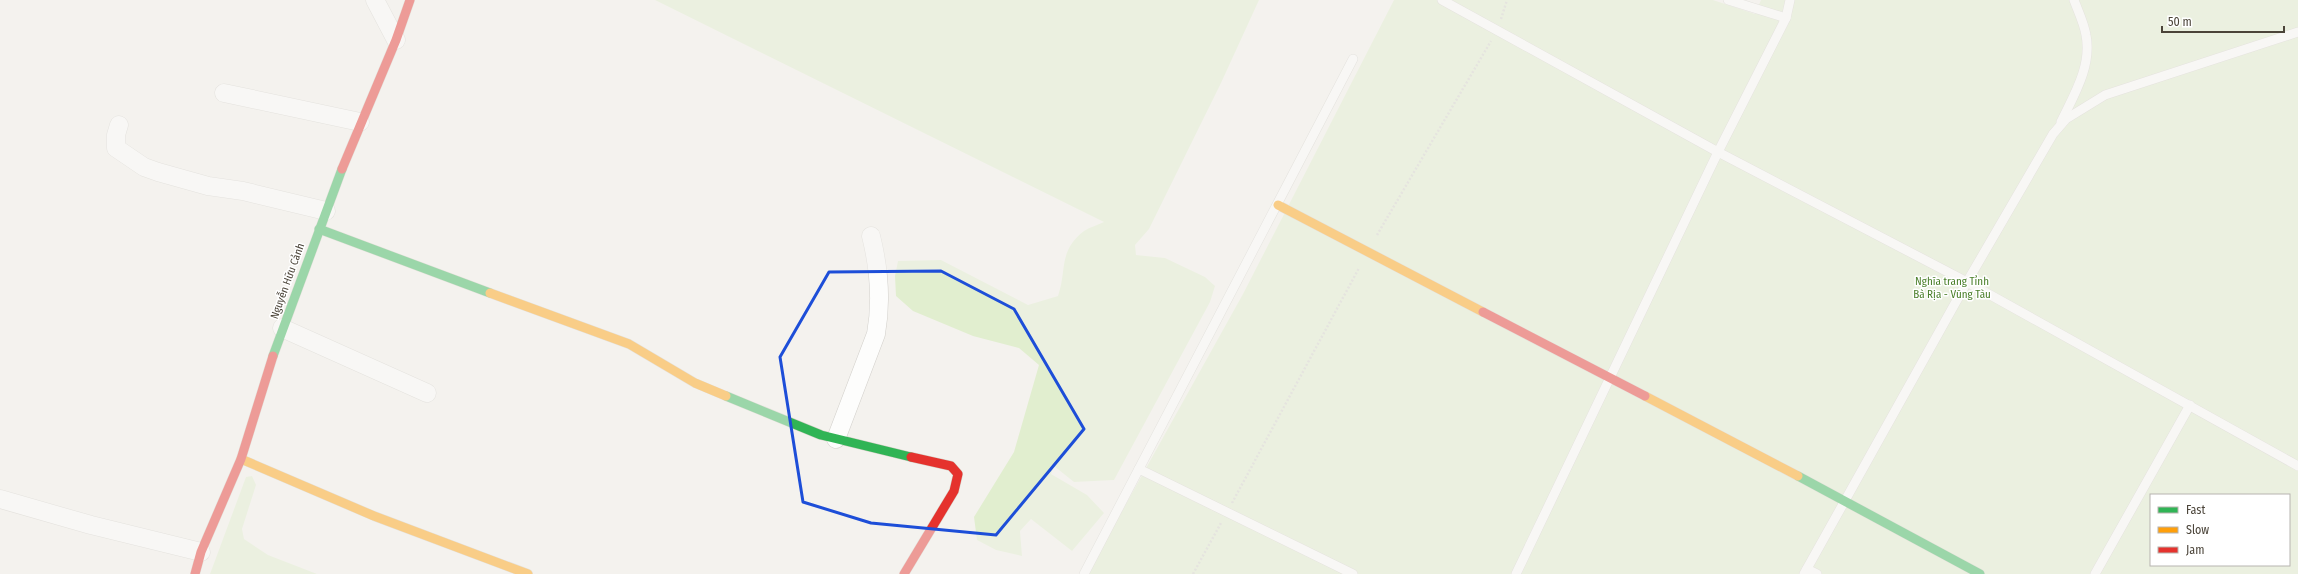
<svg xmlns="http://www.w3.org/2000/svg" width="2298" height="574" font-family="'Fira Sans Condensed',sans-serif">
<style>
.green{fill:#e1eecf;fill-rule:evenodd}
.lines{fill:none;stroke-linecap:round;stroke-linejoin:round}
.lane-casing{stroke:#d2d0cb;stroke-width:10}
.street-casing{stroke:#d2d0cb;stroke-width:19}
.fast-casing{stroke:#d3cfc5;stroke-width:10}
.slow-casing{stroke:#d3cfc5;stroke-width:10}
.jam-casing{stroke:#d3cfc5;stroke-width:10}
.path{stroke:#d3d2cc;stroke-width:2.5;stroke-dasharray:2 2;stroke-linecap:butt}
.lane{stroke:#fdfdfc;stroke-width:9}
.street{stroke:#fdfdfc;stroke-width:18}
.fast{stroke:#30b455;stroke-width:9}
.slow{stroke:#ff9f0a;stroke-width:9}
.jam{stroke:#e5322d;stroke-width:9}
.marked{fill:none;stroke:#1d4ed8;stroke-width:3;stroke-linejoin:round}
.labels{text-anchor:middle;stroke-width:3;stroke-linejoin:round;paint-order:stroke}
.street-label{font-size:11px;fill:#4b4439;stroke:#fff}
.park-label{font-size:11px;fill:#4a7f2a;stroke:#fff}
</style>
<rect width="100%" height="100%" fill="#f4f2ee"/>
<g class="green">
<path d="M655,0H1259L1221,83L1149,229L1135,245L1136,255L1165,258L1205,277L1215,286L1210,302L1114,480L1074,482L1054,466L1051,474L1087,495L1104,513L1072,551L1031,519L1020,531L1022,556L996,550L977,540L974,517L1014,452L1039,365L1019,348L973,336L913,311L896,296L895,276L898,261L941,260L1028,305L1058,296C1067,270 1058,251 1084,231C1090,227 1098,225 1104,222Z"/>
<path d="M1394,0H1713L1755,14L1761,0H2298V574H1087L1243,294ZM2151,495H2289V565H2151Z"/>
<polygon points="252,476 256,485 242,529 244,539 268,555 317,574 210,574 246,477"/>
</g>
<g class="lines">
<g class="lane-casing">
<g id="lane">
<polyline points="1442,0 1718,152 1967,282 2298,466"/>
<polyline points="1728,0 1786,18"/>
<path d="M2061,122C2074,95 2092,66 2086,35C2084,23 2078,11 2074,0"/>
<polyline points="1139,469 1353,574"/>
<polyline points="1807,569 1817,574"/>
<polyline points="1084,574 1353,59"/>
<polyline points="1516,574 1718,152 1786,18 1790,0"/>
<polyline points="1804,574 1967,282 2053,134 2066,119 2105,95 2298,32"/>
<polyline points="2095,574 2190,405"/>
</g>
</g>
<g class="street-casing">
<g id="street">
<polyline points="375,0 396,40"/>
<polyline points="224,93 360,122"/>
<polyline points="119,125 116,135 116,148 144,167 158,172 208,186 243,191 326,211"/>
<polyline points="282,328 427,393"/>
<path d="M836,439L876,334C882,300 879,268 871,236"/>
<polyline points="0,499 91,525 201,552"/>
</g>
</g>
<g class="fast-casing">
<g id="fast">
<polyline points="319,229 490,293"/>
<polyline points="273,356 342,169"/>
<polyline points="726,396 821,435 911,457"/>
<polyline points="1798,476 1980,574"/>
</g>
</g>
<g class="slow-casing">
<g id="slow">
<polyline points="1278,205 1483,312"/>
<polyline points="490,293 629,344 695,383 726,396"/>
<polyline points="1645,396 1798,476"/>
<polyline points="241,459 374,516 528,574"/>
</g>
</g>
<g class="jam-casing">
<g id="jam">
<polyline points="342,169 396,40 410,0"/>
<polyline points="1483,312 1645,396"/>
<polyline points="195,574 201,552 241,459 273,356"/>
<polyline points="904,574 954,491 958,474 951,466 911,457"/>
</g>
</g>
<g class="path">
<polyline points="1501,19 1507,0"/>
<polyline points="1377,235 1491,41"/>
<polyline points="1232,503 1359,268"/>
<polyline points="1193,574 1221,523"/>
</g>
<use href="#lane" class="lane"/>
<use href="#street" class="street"/>
<use href="#fast" class="fast"/>
<use href="#slow" class="slow"/>
<use href="#jam" class="jam"/>
</g>
<path d="M0 0H2298V574H0ZM941,271L1014,309L1084,429L996,535L871,523L803,502L780,357L829,272Z" fill="#f4f2ee" fill-opacity=".55" fill-rule="evenodd"/>
<path class="marked" d="M941,271L1014,309L1084,429L996,535L871,523L803,502L780,357L829,272Z"/>
<g class="labels">
<g class="street-label">
<text transform="translate(287 281) rotate(-70)" y="4">Nguyễn Hữu Cảnh</text>
</g>
<g class="park-label">
<text x="1952" y="285">Nghĩa trang Tỉnh<tspan x="1952" dy="13">Bà Rịa - Vũng Tàu</tspan></text>
</g>
</g>
<rect x="2150" y="494" width="140" height="72" fill="#ffffff" stroke="#b7b4b0"/>
<rect x="2158" y="507" width="20" height="6" fill="#30b455" stroke="#b7b4b0"/>
<text x="2186" y="514" font-size="12" fill="#4b4439">Fast</text>
<rect x="2158" y="527" width="20" height="6" fill="#ff9f0a" stroke="#b7b4b0"/>
<text x="2186" y="534" font-size="12" fill="#4b4439">Slow</text>
<rect x="2158" y="547" width="20" height="6" fill="#e5322d" stroke="#b7b4b0"/>
<text x="2186" y="554" font-size="12" fill="#4b4439">Jam</text>
<path d="M2162 26v6h122v-6" fill="none" stroke="#4b4439" stroke-width="2"/>
<text x="2168" y="26" font-size="12" fill="#4b4439" stroke="#ffffff" stroke-width="3" paint-order="stroke">50 m</text>
</svg>
